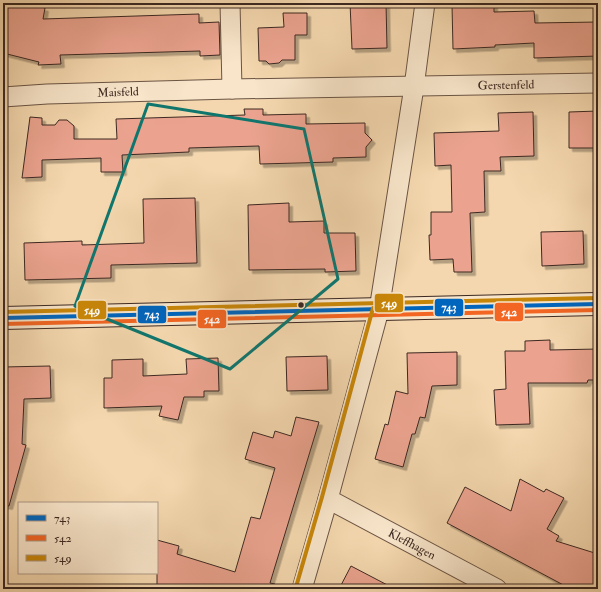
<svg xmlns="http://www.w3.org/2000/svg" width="601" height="592" font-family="'IM FELL Double Pica',serif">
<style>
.building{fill:#eba38f;stroke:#3c2821;filter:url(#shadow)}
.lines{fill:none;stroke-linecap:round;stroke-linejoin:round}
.street-casing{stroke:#6a5444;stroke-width:21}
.secondary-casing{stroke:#3c2821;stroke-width:24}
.street{stroke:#f8e5ca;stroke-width:19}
.secondary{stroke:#f8e5ca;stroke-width:22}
.bus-1-casing{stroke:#f8e5ca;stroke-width:7}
.bus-2-casing{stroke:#f8e5ca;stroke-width:7}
.bus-3-casing{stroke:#f8e5ca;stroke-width:7}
.bus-1{stroke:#0065bd;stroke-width:4}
.bus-2{stroke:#f26522;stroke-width:4}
.bus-3{stroke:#c88608;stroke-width:4}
.marked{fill:none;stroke:#0f766e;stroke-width:3;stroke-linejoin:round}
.bus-dot{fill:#3c2821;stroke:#f8e5ca;stroke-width:1.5}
.labels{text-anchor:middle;stroke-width:3.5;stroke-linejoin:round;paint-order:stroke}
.street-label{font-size:12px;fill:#3c2821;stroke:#f8e5ca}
.line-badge{stroke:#f8e5ca;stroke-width:1.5}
.badge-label{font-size:11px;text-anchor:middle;font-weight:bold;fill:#fff}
</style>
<defs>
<filter id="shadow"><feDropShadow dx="3.5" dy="3.5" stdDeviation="0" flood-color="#0004"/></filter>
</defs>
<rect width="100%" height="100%" fill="#f4d7ae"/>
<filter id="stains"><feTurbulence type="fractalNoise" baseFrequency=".005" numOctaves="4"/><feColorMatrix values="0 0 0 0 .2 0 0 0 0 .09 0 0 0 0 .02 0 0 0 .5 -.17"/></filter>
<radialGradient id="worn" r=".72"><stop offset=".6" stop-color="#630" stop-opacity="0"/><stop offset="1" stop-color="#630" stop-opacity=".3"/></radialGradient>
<g class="building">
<polygon points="9,3 23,3 45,8 43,19 199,14 199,23 219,22 220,55 200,56 200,51 60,55 61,64 38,65 39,62 3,53 3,27"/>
<polygon points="350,3 386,3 387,48 352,49"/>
<polygon points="494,4 494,12 534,11 535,23 598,22 598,56 534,58 534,43 495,45 495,47 453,49 452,5"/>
<polygon points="283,13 307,13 307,35 295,35 295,60 282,60 279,63 269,64 266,61 259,61 258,28 284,27"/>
<polygon points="244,109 263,109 263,115 306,114 306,124 365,123 365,133 372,140 366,147 366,157 333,158 333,162 260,164 259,146 189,148 189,152 122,155 123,172 101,172 101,158 42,160 42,177 22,178 30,117 42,118 42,125 55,125 59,120 67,120 74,126 74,139 117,139 116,119 245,115"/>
<polygon points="598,111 598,148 569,148 569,112"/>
<polygon points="533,112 534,156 500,157 501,171 484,171 485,212 470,213 472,272 454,272 453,259 430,260 429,235 431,235 431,212 452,212 451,165 435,166 434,133 499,131 498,113"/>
<polygon points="195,198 197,263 111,265 111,278 25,280 24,243 82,241 82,245 144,243 143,199"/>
<polygon points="289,203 289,222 324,221 324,233 355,233 356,271 325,272 325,269 249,270 248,205"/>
<polygon points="583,231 584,264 542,266 541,232"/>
<polygon points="550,340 550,350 598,349 598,380 588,380 587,383 528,383 530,424 496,425 494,390 506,389 505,351 525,351 525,341"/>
<polygon points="457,352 457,385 432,386 425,418 420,417 415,434 412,434 403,467 375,459 385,424 388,425 396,391 408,394 407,353"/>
<polygon points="327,356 328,390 287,391 286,357"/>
<polygon points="218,358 219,391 204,391 204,397 184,397 178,420 159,416 162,406 104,408 104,378 112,378 112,360 143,359 143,376 187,374 186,359"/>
<polygon points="50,366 51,398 24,399 22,444 26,445 9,506 3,505 3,367"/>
<polygon points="296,417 319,422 270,583 275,584 275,589 175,589 168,587 168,589 157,589 157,540 179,546 177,554 235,572 251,517 260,519 275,468 245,459 253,432 273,438 275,431 291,436"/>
<polygon points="520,479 544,492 546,489 564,498 547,529 559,536 556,541 598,554 598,589 574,589 569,588 447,523 465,487 511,511"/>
<polygon points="351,566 395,589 339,589"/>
</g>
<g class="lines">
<g class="street-casing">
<g id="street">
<polyline points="230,3 232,89"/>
<polyline points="3,97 47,94 232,89 598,83"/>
<polyline points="328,499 497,589"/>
<polyline points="302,589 328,499 379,310 414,87 425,3"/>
</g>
</g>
<g class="secondary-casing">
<polyline id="secondary" points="3,318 598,304"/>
</g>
<use href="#street" class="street"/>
<use href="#secondary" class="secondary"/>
<g class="bus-1-casing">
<polyline id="bus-1" points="3,318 598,304"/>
</g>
<g class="bus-2-casing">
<polyline id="bus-2" points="3,324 598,310"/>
</g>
<g class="bus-3-casing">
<g id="bus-3">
<polyline points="3,312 598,298"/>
<polyline points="296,587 322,497 373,308"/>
</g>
</g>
<use href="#bus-1" class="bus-1"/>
<use href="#bus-2" class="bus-2"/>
<use href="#bus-3" class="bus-3"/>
</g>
<path class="marked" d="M148,104L304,129L338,279L230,369L75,306Z"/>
<circle class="bus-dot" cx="301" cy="305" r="3.5"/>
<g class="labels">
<g class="street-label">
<text transform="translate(506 85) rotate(-1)" y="4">Gerstenfeld</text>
<text transform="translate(118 92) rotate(-2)" y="4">Maisfeld</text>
<text transform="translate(412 544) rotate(28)" y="4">Kleffhagen</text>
</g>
</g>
<g class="line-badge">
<rect x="374" y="293" width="30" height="20" rx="4" fill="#c88608"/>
<rect x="434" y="298" width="30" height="19" rx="4" fill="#0065bd"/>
<rect x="77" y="300" width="30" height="20" rx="4" fill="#c88608"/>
<rect x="494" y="302" width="30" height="20" rx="4" fill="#f26522"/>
<rect x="137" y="305" width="30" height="19" rx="4" fill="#0065bd"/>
<rect x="197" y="309" width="30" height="20" rx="4" fill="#f26522"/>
</g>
<g class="badge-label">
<text x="389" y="307">549</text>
<text x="449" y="311">743</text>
<text x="92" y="314">549</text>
<text x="509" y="316">542</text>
<text x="152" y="318">743</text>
<text x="212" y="323">542</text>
</g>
<rect width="601" height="592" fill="none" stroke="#f4d7ae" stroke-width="16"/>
<rect x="4" y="4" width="593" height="584" fill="none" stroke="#3c2821" stroke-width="2"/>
<rect x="8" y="8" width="585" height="576" fill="none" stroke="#3c2821"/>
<rect x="18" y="502" width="140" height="72" fill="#f8e5ca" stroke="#ad9986"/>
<rect x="26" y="515" width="20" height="6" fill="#0065bd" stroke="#ad9986"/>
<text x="54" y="522" font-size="12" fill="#3c2821">743</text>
<rect x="26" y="535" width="20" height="6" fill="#f26522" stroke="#ad9986"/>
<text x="54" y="542" font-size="12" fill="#3c2821">542</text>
<rect x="26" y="555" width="20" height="6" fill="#c88608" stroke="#ad9986"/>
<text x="54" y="562" font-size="12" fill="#3c2821">549</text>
<rect width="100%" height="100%" filter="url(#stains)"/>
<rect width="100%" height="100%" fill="url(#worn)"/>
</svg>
